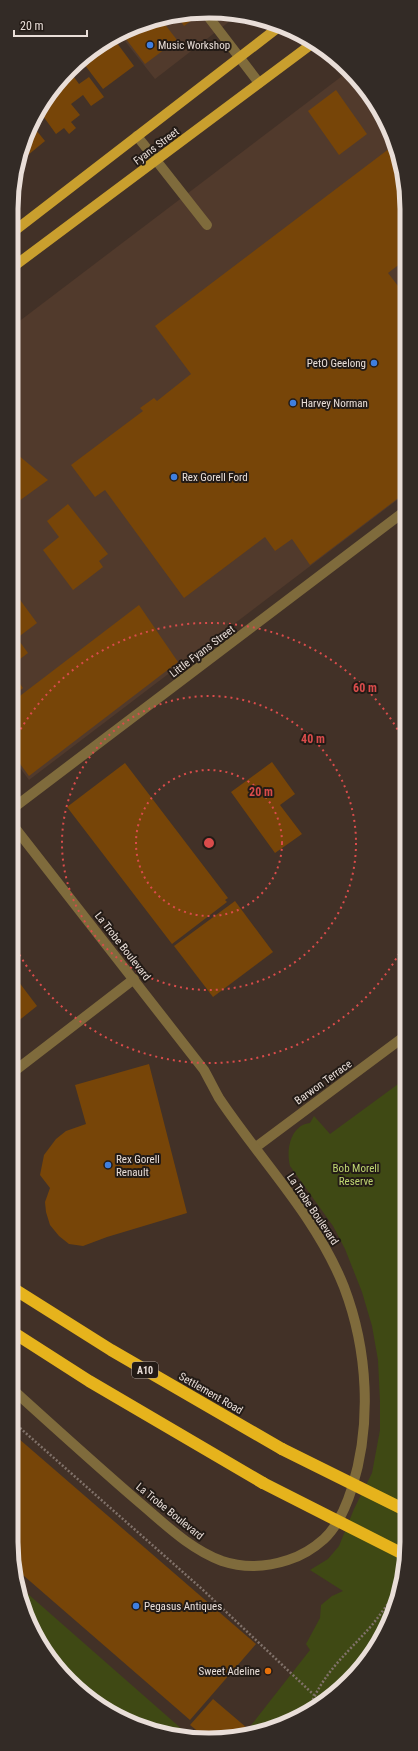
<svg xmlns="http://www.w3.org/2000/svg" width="418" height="1751" font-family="'Roboto Condensed',sans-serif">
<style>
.built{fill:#513a2c}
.green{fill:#3f4914}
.building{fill:#774508}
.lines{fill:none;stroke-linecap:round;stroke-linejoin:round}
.path{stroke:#81726a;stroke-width:2.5;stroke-dasharray:2 2;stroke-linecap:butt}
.minor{stroke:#7f6b3c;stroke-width:10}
.major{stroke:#c99f2e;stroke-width:10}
.highway{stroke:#e6b31c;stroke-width:12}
.highway-bridge{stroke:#e6b31c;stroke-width:12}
.ring{fill:none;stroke:#da4c4b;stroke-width:2;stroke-dasharray:2 4}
.shop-dot{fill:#3f7fe0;stroke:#231b16;stroke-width:1.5}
.food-dot{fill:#e8710a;stroke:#231b16;stroke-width:1.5}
.labels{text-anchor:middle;stroke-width:4;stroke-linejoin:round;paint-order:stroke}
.shield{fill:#231b16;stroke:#aea49e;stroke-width:1}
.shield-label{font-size:10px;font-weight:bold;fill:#e9ded8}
.poi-label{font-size:11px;fill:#e9ded8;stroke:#231b16;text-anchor:start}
.street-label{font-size:11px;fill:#e9ded8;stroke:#231b16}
.park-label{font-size:11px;fill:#bfd572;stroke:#231b16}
.rim{fill:none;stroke:#e9ded8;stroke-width:5}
.centre{fill:#da4c4b;stroke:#231b16;stroke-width:2}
.ring-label{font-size:12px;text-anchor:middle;font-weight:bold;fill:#da4c4b;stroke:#231b16;stroke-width:4;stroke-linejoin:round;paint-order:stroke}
</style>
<rect width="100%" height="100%" fill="#423127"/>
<g class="built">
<polygon points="235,13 239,14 155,79 121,36 158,18"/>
<polygon points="350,70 387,122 405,183 405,494 29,780 12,757 13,326"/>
</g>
<g class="green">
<path d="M405,1079V1568L381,1641L330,1699L272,1730L245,1733L310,1650L306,1644L320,1618L321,1605L332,1596L343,1591L310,1570L328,1559L339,1546L354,1509L372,1473L380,1430V1402L378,1360L372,1326L362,1292L345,1249L333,1226L290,1166C286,1151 290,1125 310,1123L314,1116L330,1134Z"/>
<polygon points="20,1587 192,1738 121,1719 60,1673 26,1618"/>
</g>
<g class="building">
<polygon points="235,13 238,14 228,21 224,15 218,20 214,14"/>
<polygon points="199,15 184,26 177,16"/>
<polygon points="158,18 160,18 177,40 145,64 123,35"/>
<polygon points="114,39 134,66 103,89 81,60 89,52 96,48 97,50"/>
<polygon points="71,73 79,84 89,77 104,97 91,106 83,95 71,104 80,115 71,122 76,128 69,134 64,128 56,134 38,109"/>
<polygon points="336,90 367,134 339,155 308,111"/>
<polygon points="32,125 45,141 22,160 21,158"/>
<polygon points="394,145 405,183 405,260 388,273 405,295 405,493 310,565 292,539 275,551 265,537 184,598 105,490 95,497 71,465 143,411 140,408 154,398 157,401 191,374 155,326"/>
<polygon points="12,450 48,480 12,506"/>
<polygon points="68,504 108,554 99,561 103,567 73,590 43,550 59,537 47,521"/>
<polygon points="12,589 37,623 17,638 28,653 12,665"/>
<polygon points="139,605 178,662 29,776 12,753 12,702"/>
<polygon points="12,673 23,688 12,697"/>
<polygon points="272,762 295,794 280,805 302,834 275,853 231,792"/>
<polygon points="125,763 228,898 225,900 227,902 172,944 67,807"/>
<polygon points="235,901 273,952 213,997 174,946"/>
<polygon points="12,973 37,1006 12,1026"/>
<polygon points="149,1064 187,1213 107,1237 83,1246 69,1244 59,1236 50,1225 46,1212 45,1202 50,1188 40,1175 44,1155 56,1139 66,1131 86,1124 75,1085"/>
<polygon points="11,1432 256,1644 190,1720 16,1569 11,1542"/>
<polygon points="213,1699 247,1728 242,1734 206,1738 190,1725"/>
</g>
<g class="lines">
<g class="path">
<polyline points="11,1420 202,1589 314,1695"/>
<path d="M308,1711C323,1672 346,1655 372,1625C381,1614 389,1602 398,1590"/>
</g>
<g class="minor">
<polyline points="207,15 259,83"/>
<polyline points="137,136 207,225"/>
<polyline points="12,809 405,511"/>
<polyline points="12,1073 134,979"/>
<polyline points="256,1147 405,1036"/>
<path d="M11,1388C54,1427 97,1466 140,1503C166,1525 190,1549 222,1561C243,1568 267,1567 288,1560C301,1556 314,1548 324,1539C338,1526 346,1507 352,1488C372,1424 368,1350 344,1287C316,1216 261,1161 219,1098C214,1089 209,1079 204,1070L12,824"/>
</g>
<g class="major">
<polyline points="13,232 280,26"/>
<polyline points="13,267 313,43"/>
</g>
<g class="highway">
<polyline points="11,1287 111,1350 282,1449"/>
<polyline points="11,1331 89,1381 263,1483"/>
</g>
<g class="highway-bridge">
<polyline points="282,1449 405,1510"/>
<polyline points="263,1483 405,1555"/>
</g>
</g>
<g class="ring">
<circle cx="209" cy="843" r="73"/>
<circle cx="209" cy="843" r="147"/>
<path d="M405 943A220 220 0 0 1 12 941M12 745A220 220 0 0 1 405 743"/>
</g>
<g class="shop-dot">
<circle cx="150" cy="45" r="4"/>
<circle cx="374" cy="363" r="4"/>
<circle cx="293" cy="403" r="4"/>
<circle cx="174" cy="477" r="4"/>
<circle cx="108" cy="1165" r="4"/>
<circle cx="136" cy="1606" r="4"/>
</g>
<circle class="food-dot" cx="268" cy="1671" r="4"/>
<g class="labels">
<rect class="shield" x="132" y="1362" width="26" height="16" rx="3"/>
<g class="shield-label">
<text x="145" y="1374">A10</text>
</g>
<g class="poi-label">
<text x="158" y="49">Music Workshop</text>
<text x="366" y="367" text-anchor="end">PetO Geelong</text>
<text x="301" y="407">Harvey Norman</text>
<text x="182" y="481">Rex Gorell Ford</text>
<text x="116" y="1163">Rex Gorell<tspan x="116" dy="13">Renault</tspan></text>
<text x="144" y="1610">Pegasus Antiques</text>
<text x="260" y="1675" text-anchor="end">Sweet Adeline</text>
</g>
<g class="street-label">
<text transform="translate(156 146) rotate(-37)" y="4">Fyans Street</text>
<text transform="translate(202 651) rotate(-37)" y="4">Little Fyans Street</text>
<text transform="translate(123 946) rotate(52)" y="4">La Trobe Boulevard</text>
<text transform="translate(323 1082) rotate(-36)" y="4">Barwon Terrace</text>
<text transform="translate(313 1209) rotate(56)" y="4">La Trobe Boulevard</text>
<text transform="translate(211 1393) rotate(30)" y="4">Settlement Road</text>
<text transform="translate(170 1511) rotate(39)" y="4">La Trobe Boulevard</text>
</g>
<g class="park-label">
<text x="356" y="1172">Bob Morell<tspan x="356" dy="13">Reserve</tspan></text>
</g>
</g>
<path d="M0 0H418V1751H0ZM209 18H209A191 191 0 0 1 400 209V1542A191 191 0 0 1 209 1733H209A191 191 0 0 1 18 1542V209A191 191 0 0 1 209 18Z" fill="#332b26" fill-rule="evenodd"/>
<path class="rim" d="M209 18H209A191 191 0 0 1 400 209V1542A191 191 0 0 1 209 1733H209A191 191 0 0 1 18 1542V209A191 191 0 0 1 209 18Z"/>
<circle cx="209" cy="843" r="6" class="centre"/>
<g class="ring-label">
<text x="365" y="692">60 m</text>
<text x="313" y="743">40 m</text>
<text x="261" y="796">20 m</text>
</g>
<path d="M14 30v6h73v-6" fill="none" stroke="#e9ded8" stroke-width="2"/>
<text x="20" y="30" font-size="12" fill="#e9ded8" stroke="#231b16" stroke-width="3" paint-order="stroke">20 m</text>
</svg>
